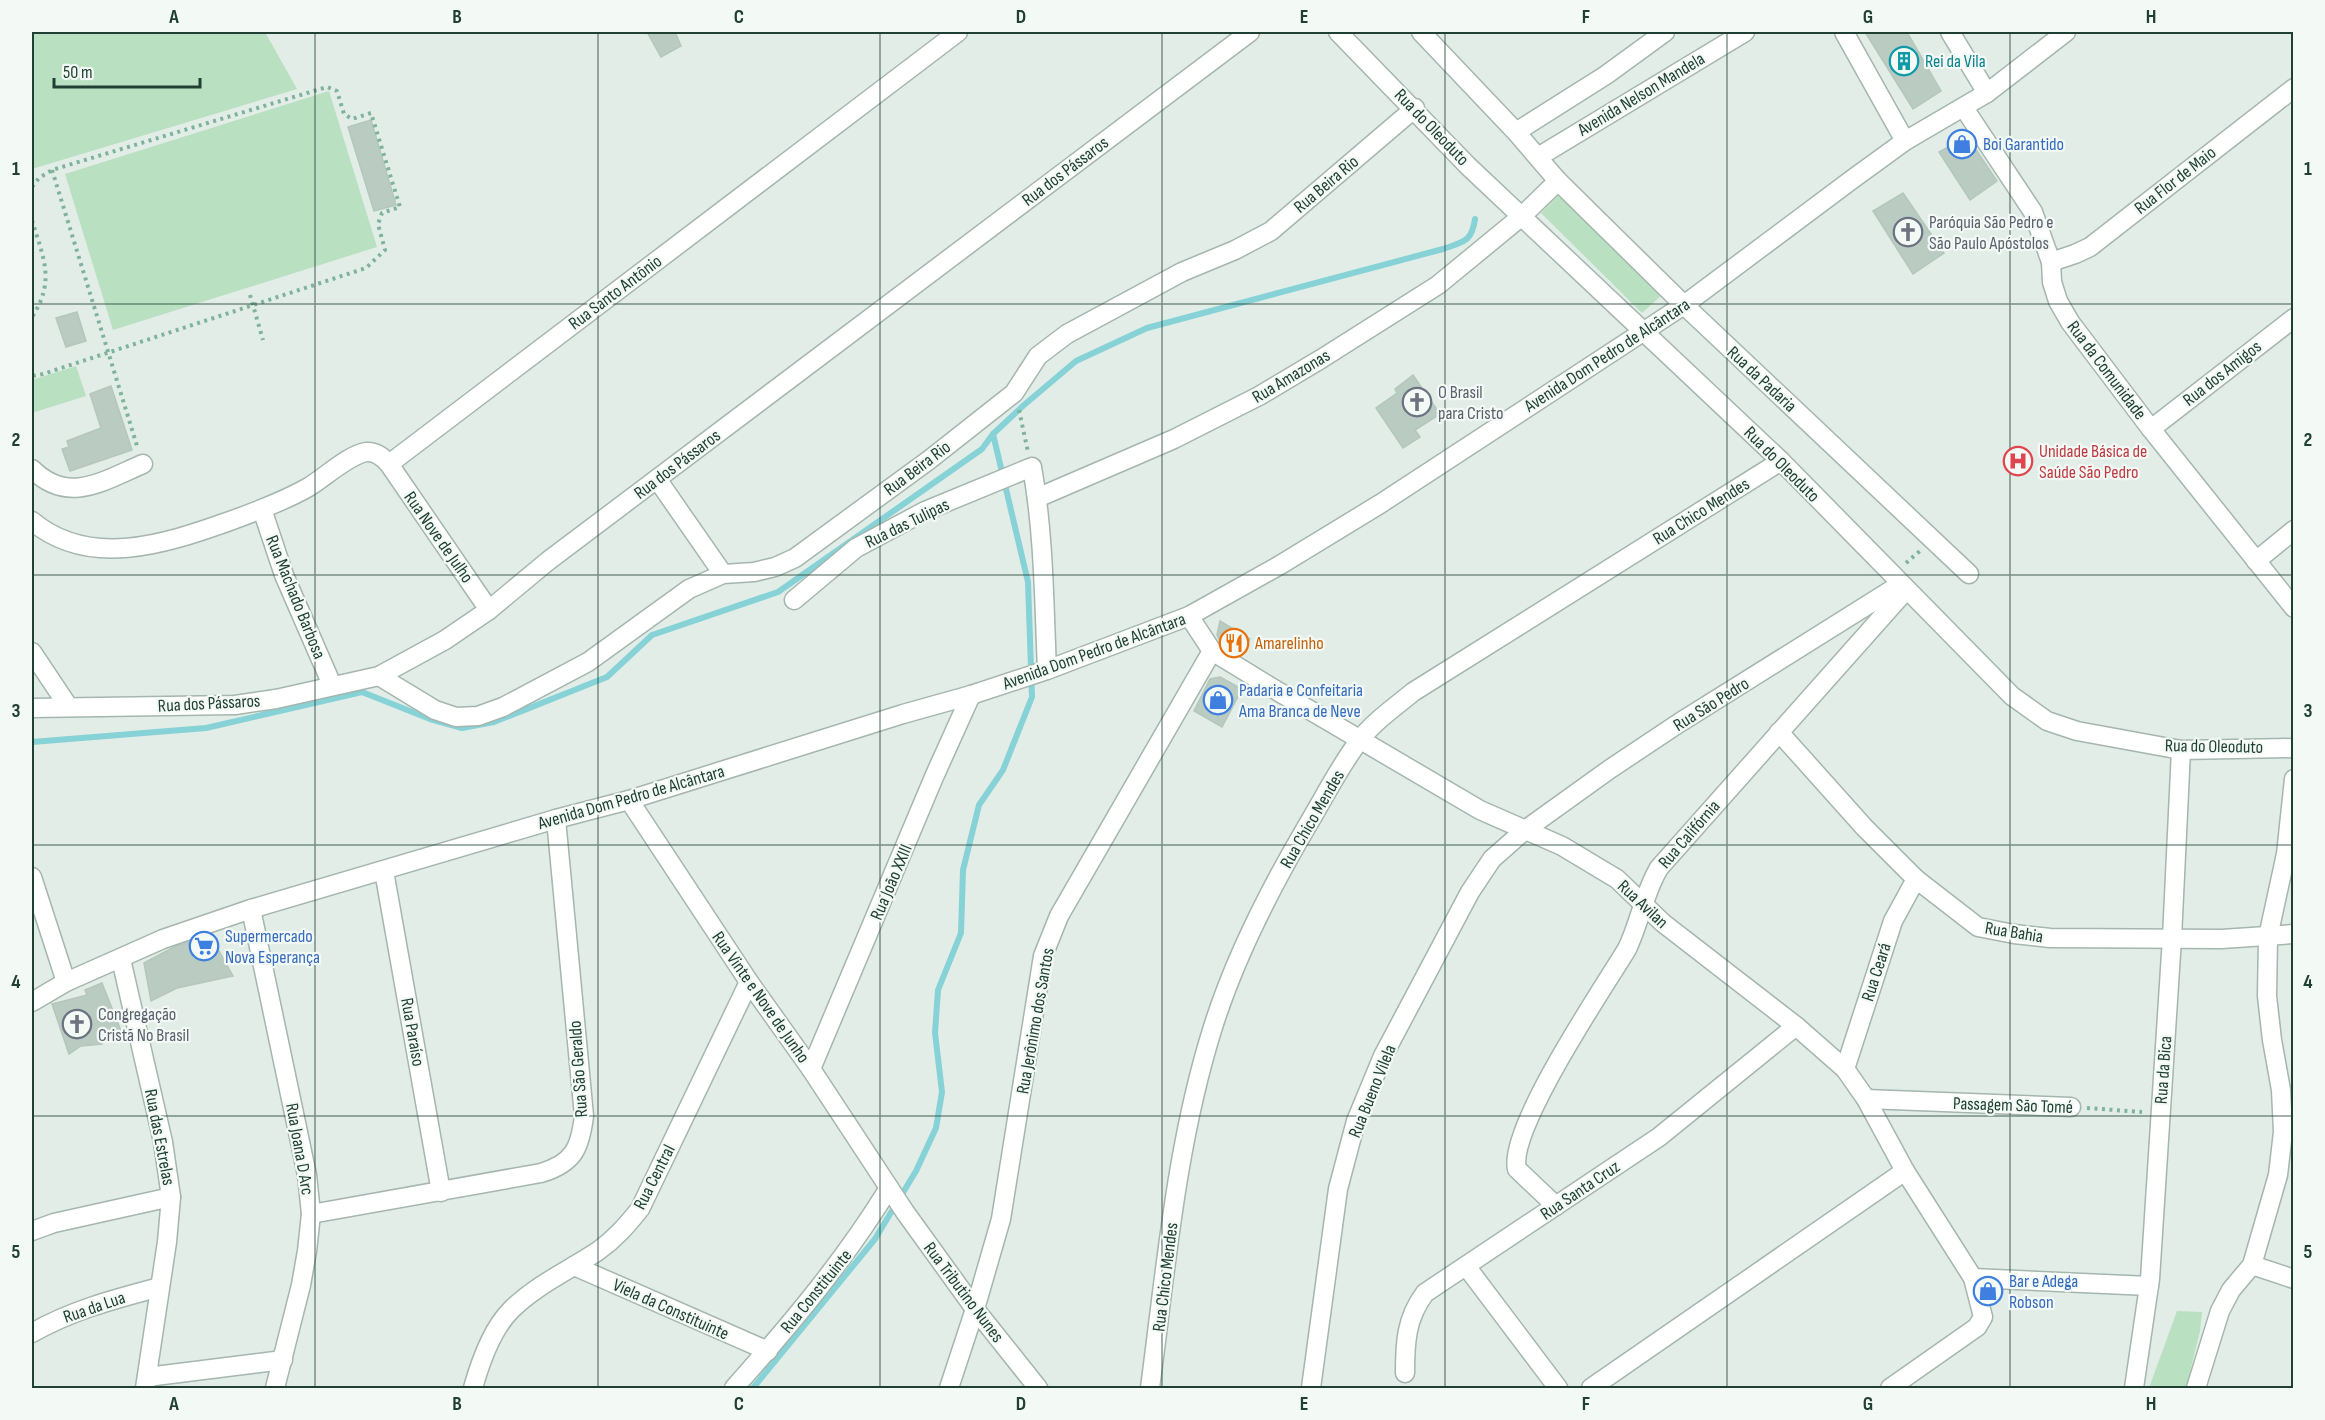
<svg xmlns="http://www.w3.org/2000/svg" width="2325" height="1420" font-family="'Sofia Sans Condensed',sans-serif">
<style>
.green{fill:#b9e0c0}
.lines{fill:none;stroke-linecap:round;stroke-linejoin:round}
.stream{stroke:#86d2d6;stroke-width:6}
.building{fill:#bacbc2;stroke:#b4c7bd;stroke-width:1.5}
.minor-casing{stroke:#a4b6ae;stroke-width:21}
.path{stroke:#80b39e;stroke-width:4;stroke-dasharray:3 4.5;stroke-linecap:butt}
.minor{stroke:#fff;stroke-width:18}
.grid{fill:none;stroke:#204034;stroke-width:1.5;stroke-opacity:0.55}
.labels{text-anchor:middle;stroke-width:4.5;stroke-linejoin:round;paint-order:stroke}
.culture-label{font-size:18px;fill:#0d838f;stroke:#f3f9f5;text-anchor:start}
.street-label{font-size:18px;fill:#204034;stroke:#f3f9f5}
.shop-label{font-size:18px;fill:#366cbe;stroke:#f3f9f5;text-anchor:start}
.worship-label{font-size:18px;fill:#5b616d;stroke:#f3f9f5;text-anchor:start}
.health-label{font-size:18px;fill:#be3a42;stroke:#f3f9f5;text-anchor:start}
.food-label{font-size:18px;fill:#c56008;stroke:#f3f9f5;text-anchor:start}
.neatline{fill:none;stroke:#204034;stroke-width:2}
.grid-label{font-size:20px;text-anchor:middle;font-weight:bold;fill:#204034}
</style>
<rect width="100%" height="100%" fill="#e2ede7"/>
<g class="green">
<polygon points="32,32 265,32 297,89 32,169"/>
<polygon points="329,91 377,247 113,330 65,174"/>
<polygon points="1562,192 1664,293 1642,313 1541,213"/>
<polygon points="76,366 86,396 35,412 32,411 32,380"/>
<polygon points="2177,1311 2202,1312 2200,1331 2186,1388 2149,1388"/>
</g>
<g class="lines">
<g class="stream">
<path d="M32,742L206,728L362,692L430,719L462,728L494,722L607,677L652,635L778,592L982,449L993,434L1024,405L1076,361L1147,328L1443,249C1463,242 1472,242 1475,219"/>
<polyline points="753,1388 875,1239 916,1171 936,1128 942,1092 935,1033 938,990 961,933 963,870 979,805 1003,770 1032,697 1028,582 993,434"/>
</g>
</g>
<g class="building">
<polygon points="647,32 675,32 681,46 661,57"/>
<polygon points="1865,32 1907,32 1941,91 1913,109"/>
<polygon points="371,120 396,205 374,211 348,127"/>
<polygon points="1963,139 1969,139 1997,181 1970,200 1939,152"/>
<polygon points="1903,193 1944,253 1913,274 1873,211"/>
<polygon points="77,312 86,341 66,347 56,318"/>
<polygon points="1413,375 1440,414 1415,430 1420,437 1403,448 1376,408 1397,393 1395,389"/>
<polygon points="111,386 132,450 70,471 62,449 69,447 67,441 101,428 90,394"/>
<polygon points="1220,621 1250,639 1241,655 1220,642 1217,635"/>
<polygon points="1220,677 1242,689 1222,727 1194,711 1210,679"/>
<polygon points="210,935 233,976 177,988 151,1001 144,963 174,947"/>
<polygon points="102,983 121,1031 99,1037 102,1044 81,1046 69,1054 52,1004 87,995 85,990"/>
</g>
<g class="lines">
<g class="minor-casing">
<g id="minor">
<polyline points="1338,32 1468,166 1781,461 2012,696 2047,721 2077,731 2181,750 2294,748"/>
<polyline points="1421,32 1516,132 1558,181 1684,305 1969,574"/>
<polyline points="1844,32 1905,141"/>
<polyline points="1950,32 1987,93"/>
<polyline points="1964,108 2033,212 2051,262 2052,282 2058,301 2070,322 2151,429 2294,608"/>
<polyline points="1516,132 1606,75 1665,32"/>
<polyline points="1538,157 1745,32"/>
<polyline points="2051,262 2075,254 2090,247 2294,88"/>
<polyline points="2151,429 2294,318"/>
<polyline points="389,464 489,610"/>
<path d="M32,469C68,505 103,481 143,464"/>
<polyline points="657,479 723,574"/>
<polyline points="1037,498 1174,439 1259,396 1321,359 1438,285 1522,216 1558,181"/>
<polyline points="262,509 284,575 332,685"/>
<path d="M32,521C89,569 165,544 227,522C255,512 282,502 307,488C323,479 348,455 366,452C376,451 383,457 389,464L958,32"/>
<polyline points="2256,561 2294,530"/>
<path d="M794,600L856,548L925,511L1032,467C1044,534 1044,602 1047,670"/>
<polyline points="1189,616 1212,651 1279,692 1480,810 1562,846 1617,879 1663,923 1796,1026 1845,1069 1866,1099 1905,1171 1973,1278 1983,1317 1977,1327 1890,1388"/>
<polyline points="32,652 68,706"/>
<polyline points="379,676 435,710 456,717 478,716 503,707 588,662 689,589 723,574 754,572 775,567 795,558 929,460 1014,393 1038,356 1067,334 1182,272 1235,250 1271,231 1415,108"/>
<polyline points="32,708 235,705 276,699 379,676 445,640 489,610 548,561 1250,32"/>
<polyline points="1779,732 1864,827 1916,879 1978,927 2014,934 2050,938 2222,939 2294,934"/>
<polyline points="629,800 749,982 811,1069 905,1212 975,1309 1038,1388"/>
<polyline points="384,871 441,1192"/>
<polyline points="32,877 66,982"/>
<polyline points="251,909 307,1175 311,1214 307,1251 301,1285 275,1388"/>
<polyline points="121,959 163,1142 171,1197 167,1242 145,1388"/>
<polyline points="32,1002 66,982 163,939 251,909 556,819 629,800 903,714 971,695 1047,670 1189,616 1280,565 1380,504 1684,305 1854,178 1905,141 1987,93 2066,32"/>
<polyline points="811,1069 934,777 971,695"/>
<polyline points="1845,1069 1893,921 1916,879"/>
<polyline points="1866,1099 2071,1107"/>
<path d="M1556,1206L1517,1169C1507,1130 1604,987 1627,949C1640,922 1644,893 1659,868L1906,590"/>
<path d="M311,1214L541,1173C574,1163 580,1148 584,1116L556,819"/>
<polyline points="32,1231 54,1223 171,1197"/>
<polyline points="2252,1265 2294,1279"/>
<polyline points="574,1266 768,1351"/>
<polyline points="1466,1266 1558,1388"/>
<polyline points="1973,1278 2149,1286"/>
<path d="M32,1333C72,1310 115,1299 160,1287"/>
<path d="M1405,1373C1405,1343 1406,1318 1425,1293L1659,1137L1796,1026"/>
<polyline points="147,1377 283,1360"/>
<path d="M473,1388C480,1363 491,1330 511,1310C536,1285 568,1271 598,1251C615,1239 627,1225 640,1209L749,982"/>
<path d="M734,1388C791,1324 844,1261 889,1188"/>
<polyline points="949,1388 975,1309 1001,1219 1043,956 1059,916 1212,651"/>
<path d="M1150,1388C1166,1268 1176,1144 1213,1027C1235,957 1270,889 1307,826C1324,798 1339,767 1359,741C1373,722 1395,707 1413,692L1781,461"/>
<polyline points="1311,1388 1338,1189 1356,1121 1383,1056 1470,892 1492,859 1525,830 1610,769 1679,723 1901,584"/>
<polyline points="1591,1388 1905,1171"/>
<polyline points="2134,1388 2150,1279 2172,938 2181,750"/>
<polyline points="2196,1388 2220,1311 2231,1290 2252,1265 2278,1175 2283,1132 2281,1090 2272,1040 2267,996 2268,937 2286,854 2294,779"/>
</g>
</g>
<g class="path">
<polyline points="52,170 138,449"/>
<polyline points="32,187 39,178 52,170 327,87 337,91 344,114 352,119 371,113 400,207 382,213 378,224 385,250 366,268 43,374 32,376"/>
<path d="M32,220C43,258 56,280 32,317"/>
<polyline points="250,295 263,340"/>
<polyline points="1019,410 1028,452"/>
<polyline points="1906,563 1921,550"/>
<polyline points="2087,1108 2142,1112"/>
</g>
<use href="#minor" class="minor"/>
</g>
<path class="grid" d="M315,32V1388M598,32V1388M880,32V1388M1162,32V1388M1445,32V1388M1727,32V1388M2010,32V1388M32,304H2294M32,575H2294M32,845H2294M32,1116H2294"/>
<defs>
<g id="building-ring" transform="scale(1.5)"><circle r="9.5" fill="#f3f9f5" stroke="#0f9aa8" stroke-width="1.5"/><path d="M-4-6H4V6H1V3H-1V6H-4ZM-2.5-4.3h1.7v1.8h-1.7ZM.8-4.3h1.7v1.8H.8ZM-2.5-1h1.7V.8h-1.7ZM.8-1h1.7V.8H.8Z" fill="#0f9aa8"/></g>
<g id="shop-ring" transform="scale(1.5)"><circle r="9.5" fill="#f3f9f5" stroke="#3f7fe0" stroke-width="1.5"/><path d="M-5-2.5h2.3a2.7 3.5 0 0 1 5.4 0H5L5.5 6h-11ZM-1.5-2.5h3a1.5 2.3 0 0 0-3 0Z" fill="#3f7fe0"/></g>
<g id="church-ring" transform="scale(1.5)"><circle r="9.5" fill="#f3f9f5" stroke="#6b7280" stroke-width="1.5"/><path d="M-1.2-6h2.4v3.5h3.3v2.4h-3.3V6h-2.4V-.1h-3.3v-2.4h3.3Z" fill="#6b7280"/></g>
<g id="hospital-ring" transform="scale(1.5)"><circle r="9.5" fill="#f3f9f5" stroke="#e0444e" stroke-width="1.5"/><path d="M-5-5h3v3.5h4V-5h3V5h-3V1.5h-4V5h-3Z" fill="#e0444e"/></g>
<g id="restaurant-ring" transform="scale(1.5)"><circle r="9.5" fill="#f3f9f5" stroke="#e8710a" stroke-width="1.5"/><path d="M-5-6h1v4h1v-4h1v4h1v-4h1v5L-1.5 .5V6h-2V.5L-5-1ZM5-6V6H3V1.5H1.5Q1.5-4 5-6Z" fill="#e8710a"/></g>
<g id="supermarket-ring" transform="scale(1.5)"><circle r="9.5" fill="#f3f9f5" stroke="#3f7fe0" stroke-width="1.5"/><path d="M-6-5.5h2.5l.6 2H6L4.5 2H-2.5L-4.4-4H-6ZM-1.5 3.2a1.3 1.3 0 1 0 .1 0ZM3 3.2a1.3 1.3 0 1 0 .1 0Z" fill="#3f7fe0"/></g>
</defs>
<g fill-rule="evenodd">
<use href="#building-ring" x="1904" y="61"/>
<use href="#shop-ring" x="1962" y="144"/>
<use href="#church-ring" x="1908" y="232"/>
<use href="#church-ring" x="1417" y="402"/>
<use href="#hospital-ring" x="2018" y="461"/>
<use href="#restaurant-ring" x="1234" y="643"/>
<use href="#shop-ring" x="1218" y="700"/>
<use href="#supermarket-ring" x="204" y="946"/>
<use href="#church-ring" x="77" y="1024"/>
<use href="#shop-ring" x="1988" y="1291"/>
</g>
<g class="labels">
<g class="culture-label">
<text x="1925" y="67">Rei da Vila</text>
</g>
<g class="street-label">
<text transform="translate(1641 94) rotate(-31)" y="6">Avenida Nelson Mandela</text>
<text transform="translate(1432 127) rotate(46)" y="6">Rua do Oleoduto</text>
<text transform="translate(1065 171) rotate(-37)" y="6">Rua dos Pássaros</text>
<text transform="translate(2175 180) rotate(-38)" y="6">Rua Flor de Maio</text>
<text transform="translate(1326 184) rotate(-40)" y="6">Rua Beira Rio</text>
<text transform="translate(615 292) rotate(-37)" y="6">Rua Santo Antônio</text>
<text transform="translate(1607 355) rotate(-33)" y="6">Avenida Dom Pedro de Alcântara</text>
<text transform="translate(2107 370) rotate(53)" y="6">Rua da Comunidade</text>
<text transform="translate(2222 373) rotate(-38)" y="6">Rua dos Amigos</text>
<text transform="translate(1291 376) rotate(-31)" y="6">Rua Amazonas</text>
<text transform="translate(1762 379) rotate(43)" y="6">Rua da Padaria</text>
<text transform="translate(677 464) rotate(-37)" y="6">Rua dos Pássaros</text>
<text transform="translate(1782 464) rotate(45)" y="6">Rua do Oleoduto</text>
<text transform="translate(917 468) rotate(-37)" y="6">Rua Beira Rio</text>
<text transform="translate(1701 511) rotate(-32)" y="6">Rua Chico Mendes</text>
<text transform="translate(907 523) rotate(-26)" y="6">Rua das Tulipas</text>
<text transform="translate(439 537) rotate(55)" y="6">Rua Nove de Julho</text>
<text transform="translate(296 597) rotate(68)" y="6">Rua Machado Barbosa</text>
<text transform="translate(1094 651) rotate(-20)" y="6">Avenida Dom Pedro de Alcântara</text>
<text transform="translate(209 703) rotate(-3)" y="6">Rua dos Pássaros</text>
<text transform="translate(1711 704) rotate(-32)" y="6">Rua São Pedro</text>
<text transform="translate(2214 746) rotate(1)" y="6">Rua do Oleoduto</text>
<text transform="translate(631 797) rotate(-16)" y="6">Avenida Dom Pedro de Alcântara</text>
<text transform="translate(1312 819) rotate(-60)" y="6">Rua Chico Mendes</text>
<text transform="translate(1689 834) rotate(-49)" y="6">Rua Califórnia</text>
<text transform="translate(891 882) rotate(-67)" y="6">Rua João XXIII</text>
<text transform="translate(1643 904) rotate(43)" y="6">Rua Avilan</text>
<text transform="translate(2014 932) rotate(9)" y="6">Rua Bahia</text>
<text transform="translate(1876 972) rotate(-72)" y="6">Rua Ceará</text>
<text transform="translate(761 997) rotate(55)" y="6">Rua Vinte e Nove de Junho</text>
<text transform="translate(1035 1021) rotate(-80)" y="6">Rua Jerônimo dos Santos</text>
<text transform="translate(413 1032) rotate(80)" y="6">Rua Paraíso</text>
<text transform="translate(578 1069) rotate(-94)" y="6">Rua São Geraldo</text>
<text transform="translate(2163 1070) rotate(-86)" y="6">Rua da Bica</text>
<text transform="translate(1372 1091) rotate(-68)" y="6">Rua Bueno Vilela</text>
<text transform="translate(2013 1105) rotate(2)" y="6">Passagem São Tomé</text>
<text transform="translate(160 1137) rotate(79)" y="6">Rua das Estrelas</text>
<text transform="translate(300 1149) rotate(80)" y="6">Rua Joana D Arc</text>
<text transform="translate(654 1177) rotate(-63)" y="6">Rua Central</text>
<text transform="translate(1580 1190) rotate(-34)" y="6">Rua Santa Cruz</text>
<text transform="translate(1165 1277) rotate(-83)" y="6">Rua Chico Mendes</text>
<text transform="translate(816 1291) rotate(-51)" y="6">Rua Constituinte</text>
<text transform="translate(964 1292) rotate(53)" y="6">Rua Tributino Nunes</text>
<text transform="translate(94 1307) rotate(-19)" y="6">Rua da Lua</text>
<text transform="translate(671 1309) rotate(24)" y="6">Viela da Constituinte</text>
</g>
<g class="shop-label">
<text x="1983" y="150">Boi Garantido</text>
<text x="1239" y="696">Padaria e Confeitaria<tspan x="1239" dy="21">Ama Branca de Neve</tspan></text>
<text x="225" y="942">Supermercado<tspan x="225" dy="21">Nova Esperança</tspan></text>
<text x="2009" y="1287">Bar e Adega<tspan x="2009" dy="21">Robson</tspan></text>
</g>
<g class="worship-label">
<text x="1929" y="228">Paróquia São Pedro e<tspan x="1929" dy="21">São Paulo Apóstolos</tspan></text>
<text x="1438" y="398">O Brasil<tspan x="1438" dy="21">para Cristo</tspan></text>
<text x="98" y="1020">Congregação<tspan x="98" dy="21">Cristã No Brasil</tspan></text>
</g>
<g class="health-label">
<text x="2039" y="457">Unidade Básica de<tspan x="2039" dy="21">Saúde São Pedro</tspan></text>
</g>
<g class="food-label">
<text x="1255" y="649">Amarelinho</text>
</g>
</g>
<rect width="2325" height="1420" fill="none" stroke="#f3f9f5" stroke-width="66"/>
<path d="M54 78v9h146v-9" fill="none" stroke="#204034" stroke-width="3"/>
<text x="63" y="78" font-size="18" fill="#204034" stroke="#f3f9f5" stroke-width="4.5" paint-order="stroke">50 m</text>
<rect x="33" y="33" width="2259" height="1354" class="neatline"/>
<g class="grid-label">
<text x="174" y="23">A</text>
<text x="457" y="23">B</text>
<text x="739" y="23">C</text>
<text x="1021" y="23">D</text>
<text x="1304" y="23">E</text>
<text x="1586" y="23">F</text>
<text x="1868" y="23">G</text>
<text x="2151" y="23">H</text>
<text x="16" y="175">1</text>
<text x="2308" y="175">1</text>
<text x="16" y="446">2</text>
<text x="2308" y="446">2</text>
<text x="16" y="717">3</text>
<text x="2308" y="717">3</text>
<text x="16" y="988">4</text>
<text x="2308" y="988">4</text>
<text x="16" y="1258">5</text>
<text x="2308" y="1258">5</text>
<text x="174" y="1410">A</text>
<text x="457" y="1410">B</text>
<text x="739" y="1410">C</text>
<text x="1021" y="1410">D</text>
<text x="1304" y="1410">E</text>
<text x="1586" y="1410">F</text>
<text x="1868" y="1410">G</text>
<text x="2151" y="1410">H</text>
</g>
</svg>
